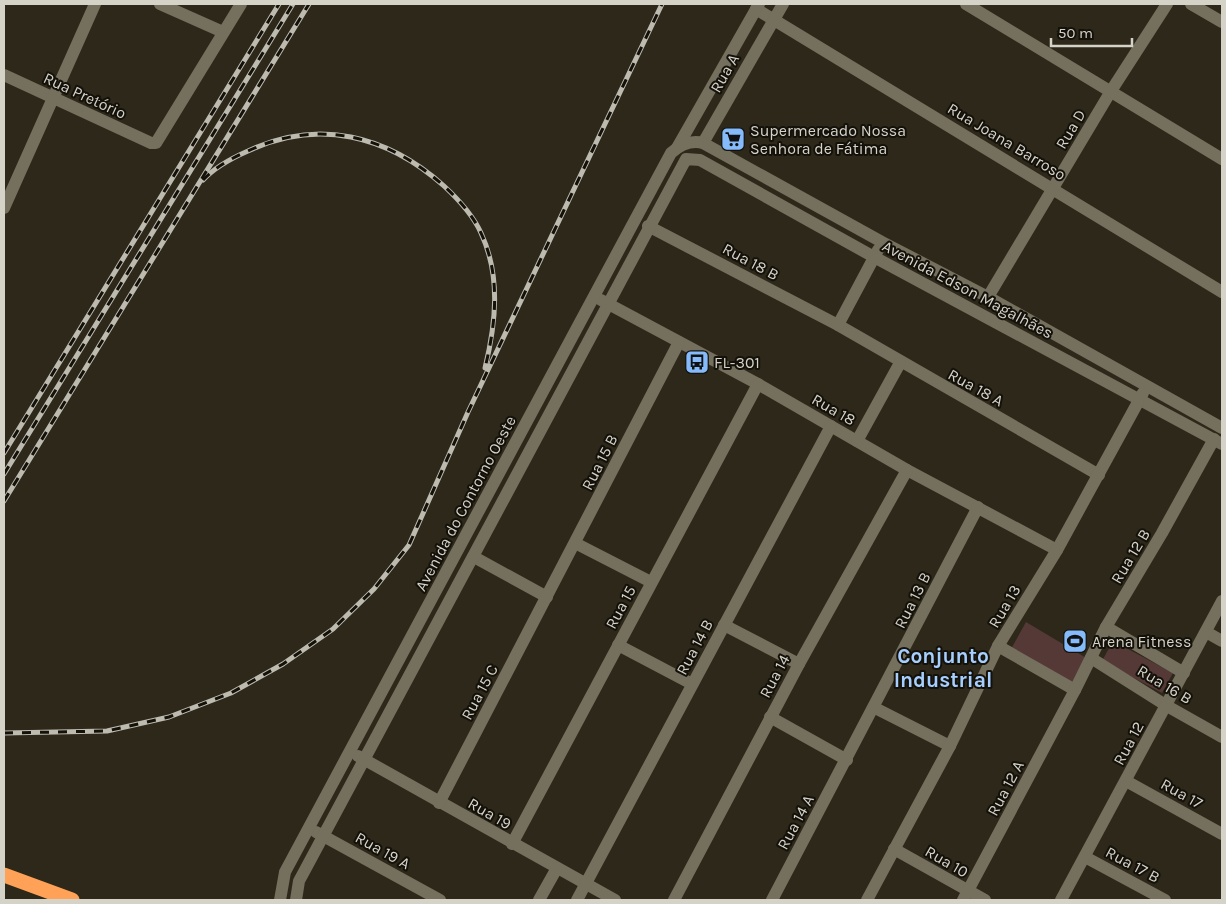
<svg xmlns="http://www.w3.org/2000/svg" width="1226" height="904" font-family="Karla,sans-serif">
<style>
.green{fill:#553936}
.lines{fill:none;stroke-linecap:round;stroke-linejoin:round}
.minor{stroke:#756f5d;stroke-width:12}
.highway{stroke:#ffa257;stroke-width:15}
.rail-casing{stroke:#bdbaaf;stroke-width:5}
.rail{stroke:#13110a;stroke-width:3;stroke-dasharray:9;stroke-linecap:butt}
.labels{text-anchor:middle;stroke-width:4;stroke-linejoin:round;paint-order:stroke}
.street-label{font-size:16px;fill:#d5d2c8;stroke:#13110a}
.poi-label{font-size:16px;fill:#d5d2c8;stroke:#13110a;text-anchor:start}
.district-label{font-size:21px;font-weight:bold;fill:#a6cfff;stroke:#13110a}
</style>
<rect width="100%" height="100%" fill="#2d2819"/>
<g class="green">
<polygon points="1026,622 1088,659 1074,684 1011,649"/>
<polygon points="1113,641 1173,673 1162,693 1102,661"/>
</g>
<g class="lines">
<g class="minor">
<polyline points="160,4 223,32"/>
<polyline points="966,4 1222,159"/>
<polyline points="1191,4 1222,22"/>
<polyline points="756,9 1222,292"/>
<polyline points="4,75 151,143 156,143 241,4"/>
<polyline points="703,143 783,4"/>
<polyline points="677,148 759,4"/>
<polyline points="4,208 95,4"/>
<polyline points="648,226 838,325 1099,475"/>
<polyline points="988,297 1111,91 1167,4"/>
<polyline points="601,300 758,384 907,470 1057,550"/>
<polyline points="838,325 878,250"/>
<polyline points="857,441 900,363"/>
<polyline points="575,543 651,582"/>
<polyline points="474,557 547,597"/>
<polyline points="724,625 799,664"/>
<polyline points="1106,627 1184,673"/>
<polyline points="1206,632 1222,641"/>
<polyline points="618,645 692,684"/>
<polyline points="998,646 1075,690"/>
<polyline points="1091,658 1167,706 1222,737"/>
<polyline points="875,708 950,746"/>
<polyline points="770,717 847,760"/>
<polyline points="358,756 615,900"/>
<polyline points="1126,781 1222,834"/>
<polyline points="439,803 679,342"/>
<polyline points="316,832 440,900"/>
<polyline points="512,844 758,384"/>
<polyline points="894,849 985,900"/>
<polyline points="1085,857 1165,900"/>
<path d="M280,900L285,872L629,231L671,153C680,145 691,140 703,143L882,242L988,297L1222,428"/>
<polyline points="296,900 299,881 305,870 686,159 700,160 874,257 1222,444"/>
<polyline points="539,900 557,868"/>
<polyline points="577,900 831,426"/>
<polyline points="674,900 799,664 907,470"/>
<polyline points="772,900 978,507"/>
<polyline points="867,900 950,746 998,646 1057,550 1143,393"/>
<polyline points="963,900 1075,690 1106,627 1162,533 1214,439"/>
<polyline points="1061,900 1222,601"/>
</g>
<polyline class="highway" points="4,875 72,900"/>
<g class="rail-casing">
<g id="rail">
<path d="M203,180C215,167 232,158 248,151C318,118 387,135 444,186C458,199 473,215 481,233C501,276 496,323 485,368"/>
<polyline points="4,453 279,4"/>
<polyline points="4,474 293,4"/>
<polyline points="4,501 309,4"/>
<polyline points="4,733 107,731 169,717 231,693 283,664 333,629 374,589 409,545 468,412 662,4"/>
</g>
</g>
<use href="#rail" class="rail"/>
</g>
<defs>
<g id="supermarket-square" transform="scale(1.25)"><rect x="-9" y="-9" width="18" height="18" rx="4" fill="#85bbfb" stroke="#13110a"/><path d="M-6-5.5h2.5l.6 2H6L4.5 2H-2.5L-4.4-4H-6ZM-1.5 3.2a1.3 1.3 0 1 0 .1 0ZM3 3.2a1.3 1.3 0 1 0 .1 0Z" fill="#111"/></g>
<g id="bus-square" transform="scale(1.25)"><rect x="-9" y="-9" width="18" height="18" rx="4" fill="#85bbfb" stroke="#13110a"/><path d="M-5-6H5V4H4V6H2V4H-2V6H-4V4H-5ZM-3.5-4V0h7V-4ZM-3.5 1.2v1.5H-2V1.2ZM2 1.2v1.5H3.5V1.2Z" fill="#111"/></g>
<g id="stadium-square" transform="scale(1.25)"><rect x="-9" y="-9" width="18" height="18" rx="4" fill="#85bbfb" stroke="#13110a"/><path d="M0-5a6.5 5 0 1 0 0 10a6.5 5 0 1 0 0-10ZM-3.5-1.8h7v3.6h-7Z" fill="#111"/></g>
</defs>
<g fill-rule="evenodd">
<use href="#supermarket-square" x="733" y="139"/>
<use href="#bus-square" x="697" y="362"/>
<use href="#stadium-square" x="1075" y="641"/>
</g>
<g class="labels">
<g class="street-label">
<text transform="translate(724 73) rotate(-60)" y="6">Rua A</text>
<text transform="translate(85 95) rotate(25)" y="6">Rua Pretório</text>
<text transform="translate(1070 129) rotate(-59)" y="6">Rua D</text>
<text transform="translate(1007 141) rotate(31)" y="6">Rua Joana Barroso</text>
<text transform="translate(751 261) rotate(28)" y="6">Rua 18 B</text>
<text transform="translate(968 289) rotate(28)" y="6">Avenida Edson Magalhães</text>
<text transform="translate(976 387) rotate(29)" y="6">Rua 18 A</text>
<text transform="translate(834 409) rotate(30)" y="6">Rua 18</text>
<text transform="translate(599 462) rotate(-63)" y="6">Rua 15 B</text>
<text transform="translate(465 503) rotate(-62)" y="6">Avenida do Contorno Oeste</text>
<text transform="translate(1130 556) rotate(-59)" y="6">Rua 12 B</text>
<text transform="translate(912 600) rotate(-63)" y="6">Rua 13 B</text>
<text transform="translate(1004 606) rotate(-59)" y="6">Rua 13</text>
<text transform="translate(620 607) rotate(-62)" y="6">Rua 15</text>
<text transform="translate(694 647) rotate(-62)" y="6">Rua 14 B</text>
<text transform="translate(774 676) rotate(-62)" y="6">Rua 14</text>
<text transform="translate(1165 684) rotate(31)" y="6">Rua 16 B</text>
<text transform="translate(479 692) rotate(-62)" y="6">Rua 15 C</text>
<text transform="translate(1128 743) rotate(-62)" y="6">Rua 12</text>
<text transform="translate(1005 788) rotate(-62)" y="6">Rua 12 A</text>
<text transform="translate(1182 793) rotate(29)" y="6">Rua 17</text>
<text transform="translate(490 813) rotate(30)" y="6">Rua 19</text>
<text transform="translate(795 822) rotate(-62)" y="6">Rua 14 A</text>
<text transform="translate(383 850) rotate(29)" y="6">Rua 19 A</text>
<text transform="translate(947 861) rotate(30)" y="6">Rua 10</text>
<text transform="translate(1133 864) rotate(28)" y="6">Rua 17 B</text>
</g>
<g class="poi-label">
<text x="750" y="136">Supermercado Nossa<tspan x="750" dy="18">Senhora de Fátima</tspan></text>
<text x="714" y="368">FL-301</text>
<text x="1092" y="647">Arena Fitness</text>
</g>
<g class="district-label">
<text x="943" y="663">Conjunto<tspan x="943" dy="24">Industrial</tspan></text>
</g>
</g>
<rect width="1226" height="904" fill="none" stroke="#d5d2c8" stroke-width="10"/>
<path d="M1051 38v8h81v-8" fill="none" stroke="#d5d2c8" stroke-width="2.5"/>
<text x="1058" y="38" font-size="15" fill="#d5d2c8" stroke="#13110a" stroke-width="4" paint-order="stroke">50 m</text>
</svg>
